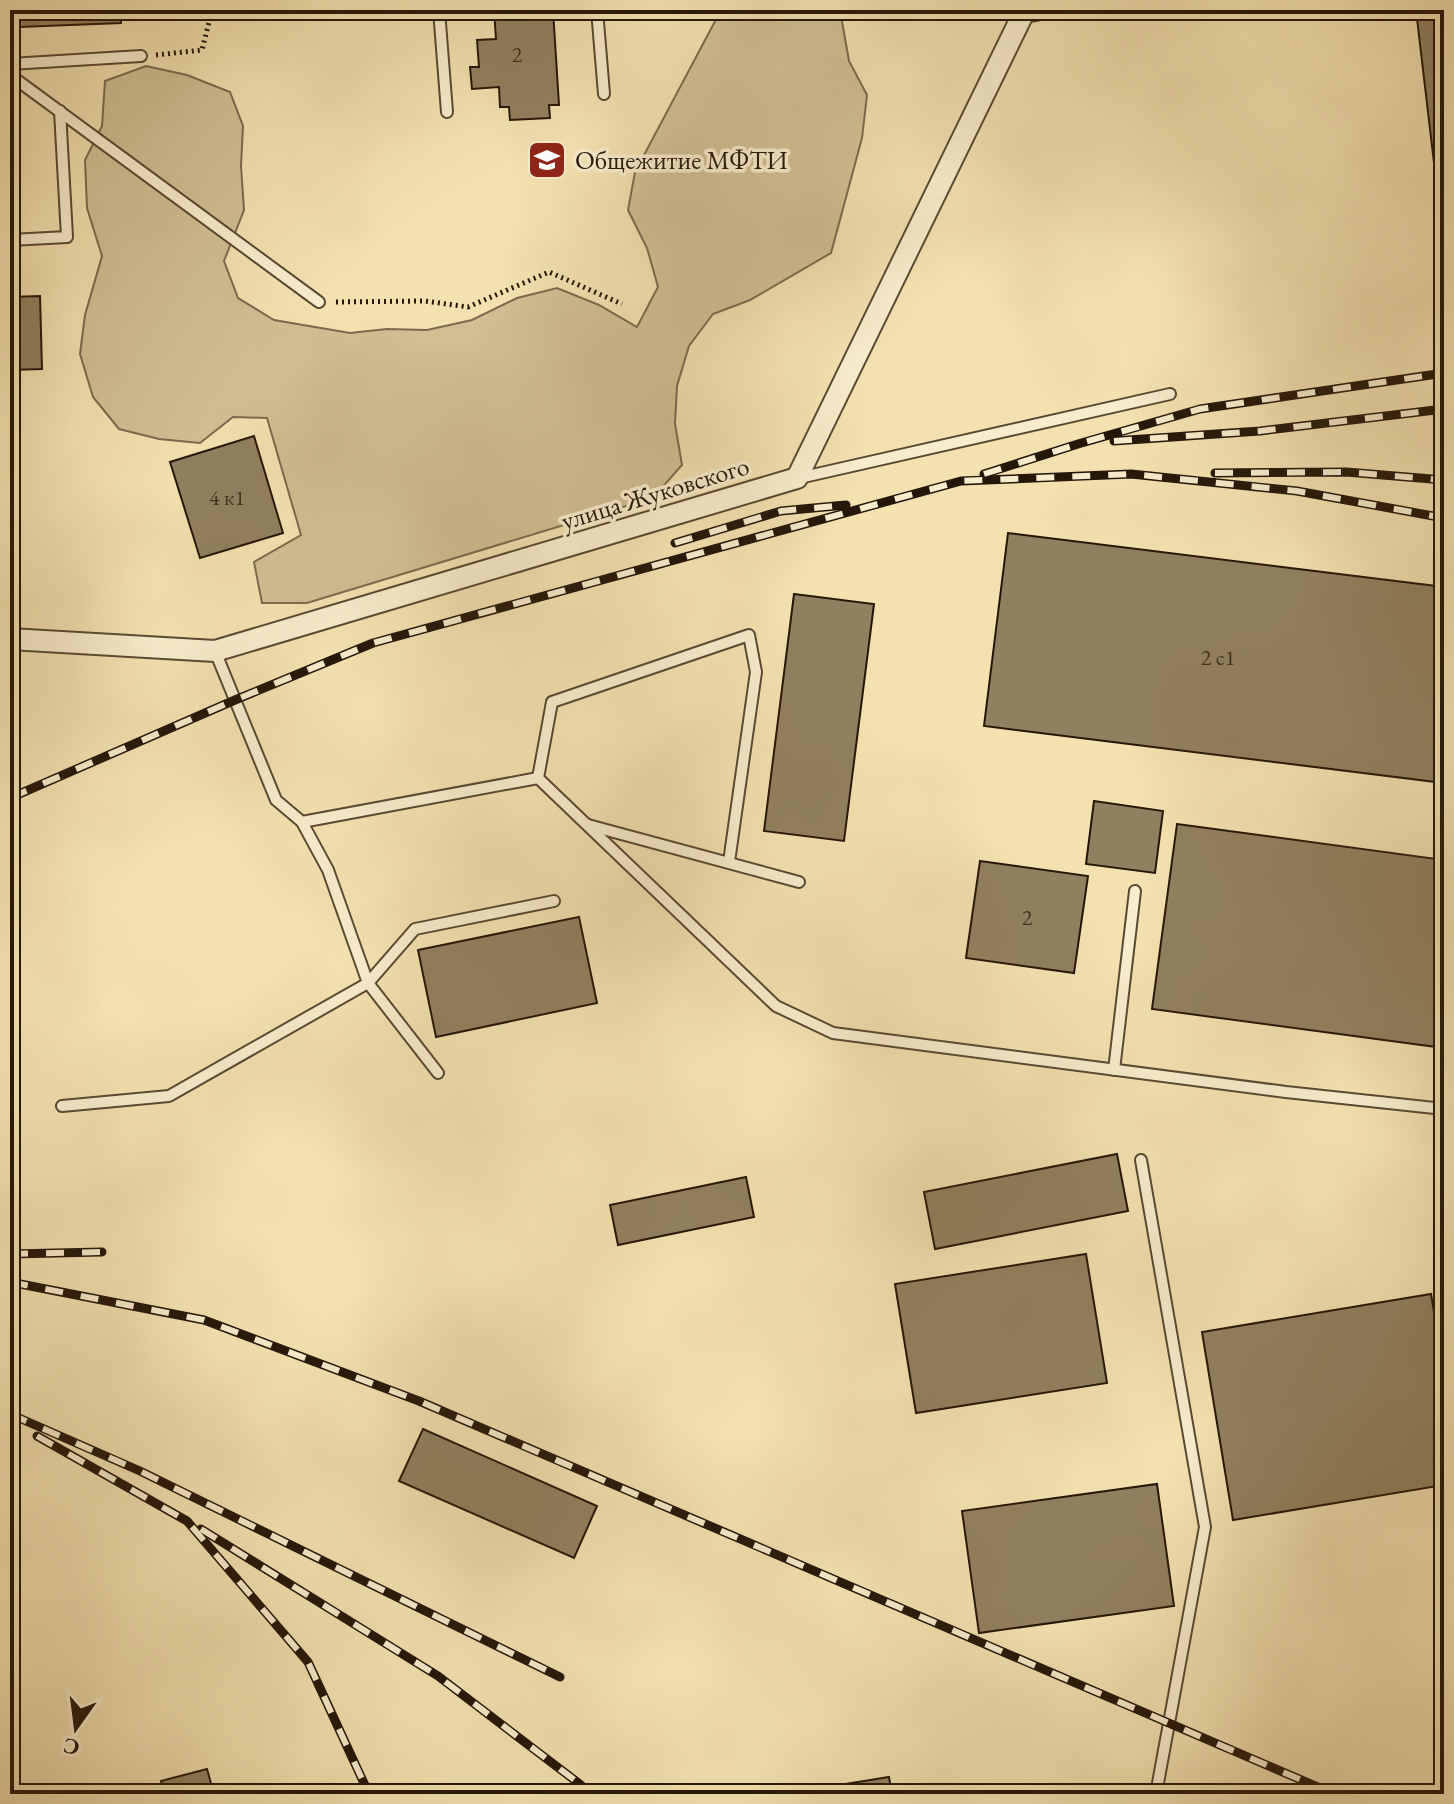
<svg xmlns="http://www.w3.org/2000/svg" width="1454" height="1804" font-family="'EB Garamond',serif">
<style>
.green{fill:#d0bf93;stroke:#7a6b4e;stroke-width:2}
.building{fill:#90805f;stroke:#251708;stroke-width:2}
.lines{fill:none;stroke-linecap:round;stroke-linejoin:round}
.service-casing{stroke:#584a32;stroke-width:14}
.minor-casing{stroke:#584a32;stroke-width:24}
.path{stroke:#251708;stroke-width:5;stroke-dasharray:2 4;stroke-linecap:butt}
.service{stroke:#f7eccc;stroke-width:10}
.minor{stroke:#f7eccc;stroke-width:20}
.rail-casing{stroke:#251708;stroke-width:9}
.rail{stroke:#f7eccc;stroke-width:6;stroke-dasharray:18;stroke-linecap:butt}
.labels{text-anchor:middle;stroke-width:7;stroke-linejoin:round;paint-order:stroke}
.number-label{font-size:22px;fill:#40311e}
.poi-label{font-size:26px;fill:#251708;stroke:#f7eccc;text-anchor:start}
.street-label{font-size:26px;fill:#251708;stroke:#f7eccc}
</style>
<rect width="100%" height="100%" fill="#f3e1b0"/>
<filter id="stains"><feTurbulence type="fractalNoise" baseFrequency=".0025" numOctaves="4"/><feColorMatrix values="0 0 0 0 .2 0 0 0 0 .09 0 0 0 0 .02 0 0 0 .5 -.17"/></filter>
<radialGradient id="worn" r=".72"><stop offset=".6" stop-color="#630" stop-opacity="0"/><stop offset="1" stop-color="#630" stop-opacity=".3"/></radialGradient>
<polygon class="green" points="721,10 840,10 849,61 867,95 862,138 831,253 750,300 713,314 689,346 677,386 675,424 682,465 653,498 307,603 262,603 254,562 301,535 267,418 233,417 200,443 159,439 119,429 93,397 80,354 85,315 102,256 87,208 85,160 102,126 105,81 146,66 187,75 230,92 243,126 241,166 244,210 224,261 238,298 274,320 350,333 387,329 427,330 472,320 517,298 557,288 599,305 637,327 658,287 647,248 628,210 635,172"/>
<g class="building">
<polygon points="19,10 120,10 121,23 20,27"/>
<polygon points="494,10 553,10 559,105 549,105 550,118 510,120 509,107 500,107 499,87 472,89 470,67 479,67 477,40 496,39"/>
<polygon points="1416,10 1444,10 1444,248"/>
<polygon points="40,296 42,369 10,370 10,297"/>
<polygon points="254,436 283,533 200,558 170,462"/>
<polygon points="1008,533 1444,587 1444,783 984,726"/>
<polygon points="794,594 874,604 844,841 764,831"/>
<polygon points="1094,801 1163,811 1155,873 1086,864"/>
<polygon points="1177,824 1444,860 1444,1048 1152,1009"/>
<polygon points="980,861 1088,876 1074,973 966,958"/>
<polygon points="579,917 597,1003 436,1037 418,950"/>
<polygon points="1117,1154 1128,1211 935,1249 924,1192"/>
<polygon points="746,1177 754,1217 618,1245 610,1205"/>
<polygon points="1086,1254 1107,1383 916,1413 895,1284"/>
<polygon points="1431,1294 1444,1372 1444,1485 1233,1520 1202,1332"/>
<polygon points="423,1429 597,1506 574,1558 399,1481"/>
<polygon points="1157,1484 1174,1606 979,1633 962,1511"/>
<polygon points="207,1769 214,1794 164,1794 161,1781"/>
<polygon points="889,1777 892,1794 783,1794"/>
</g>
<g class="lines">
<g class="service-casing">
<g id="service">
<polyline points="439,10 447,112"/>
<polyline points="597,10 604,94"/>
<polyline points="10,64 141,56"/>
<polyline points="10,75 319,302"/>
<polyline points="10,240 67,237 60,111"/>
<polyline points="799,478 1170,394"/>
<polyline points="215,651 276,800 302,822 328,870 368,983 415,929 554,901"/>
<polyline points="538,778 552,702 749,635 756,672 729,862"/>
<polyline points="302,822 538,778 776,1006 833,1033 1286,1092 1444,1109"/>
<polyline points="588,825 799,882"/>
<polyline points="1114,1070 1135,891"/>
<polyline points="62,1106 169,1096 368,983 438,1073"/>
<polyline points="1141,1160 1205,1527 1156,1794"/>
</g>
</g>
<g class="minor-casing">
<polyline id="minor" points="10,639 215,651 797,478 1024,12 1036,10"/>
</g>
<g class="path">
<polyline points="156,55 202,50 212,10"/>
<polyline points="336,302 425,301 468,307 549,272 622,304"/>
</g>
<use href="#service" class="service"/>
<use href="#minor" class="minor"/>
<g class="rail-casing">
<g id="rail">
<polyline points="1114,441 1260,431 1444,409"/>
<polyline points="1215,473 1346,472 1444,480"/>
<polyline points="984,474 1078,444 1200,409 1444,373"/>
<polyline points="675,543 781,511 846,505"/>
<polyline points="10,798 235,700 373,643 961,481 1131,474 1297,491 1444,518"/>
<polyline points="10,1254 102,1252"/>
<polyline points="10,1282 204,1320 419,1401 1334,1794"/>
<polyline points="10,1414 140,1471 560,1677"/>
<polyline points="37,1436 187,1521 308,1662 369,1794"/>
<polyline points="201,1529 438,1676 581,1785 588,1794"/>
</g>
</g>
<use href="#rail" class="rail"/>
</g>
<defs>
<g id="university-square" transform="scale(2)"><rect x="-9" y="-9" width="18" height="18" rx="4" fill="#8f2418" stroke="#f7eccc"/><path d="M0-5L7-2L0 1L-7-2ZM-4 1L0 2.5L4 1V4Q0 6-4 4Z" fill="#fff"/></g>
</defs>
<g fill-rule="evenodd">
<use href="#university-square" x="547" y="160"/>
</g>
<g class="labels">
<g class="number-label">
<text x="517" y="62">2</text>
<text x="227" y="505">4 к1</text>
<text x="1218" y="665">2 с1</text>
<text x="1027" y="925">2</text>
</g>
<g class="poi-label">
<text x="575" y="169">Общежитие МФТИ</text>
</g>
<g class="street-label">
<text transform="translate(655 493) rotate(-17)" y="9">улица Жуковского</text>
</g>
</g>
<rect width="1454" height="1804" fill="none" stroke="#f3e1b0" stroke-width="40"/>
<rect x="12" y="12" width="1430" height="1780" fill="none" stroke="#251708" stroke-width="4"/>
<rect x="20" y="20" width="1414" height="1764" fill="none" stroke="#251708" stroke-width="2"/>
<g transform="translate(76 1728) rotate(194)" stroke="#f7eccc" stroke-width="6" paint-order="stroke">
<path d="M0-6L14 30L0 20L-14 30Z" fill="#251708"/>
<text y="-12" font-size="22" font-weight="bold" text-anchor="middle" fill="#251708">С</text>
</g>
<rect width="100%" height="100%" filter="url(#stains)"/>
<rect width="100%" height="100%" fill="url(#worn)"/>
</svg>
